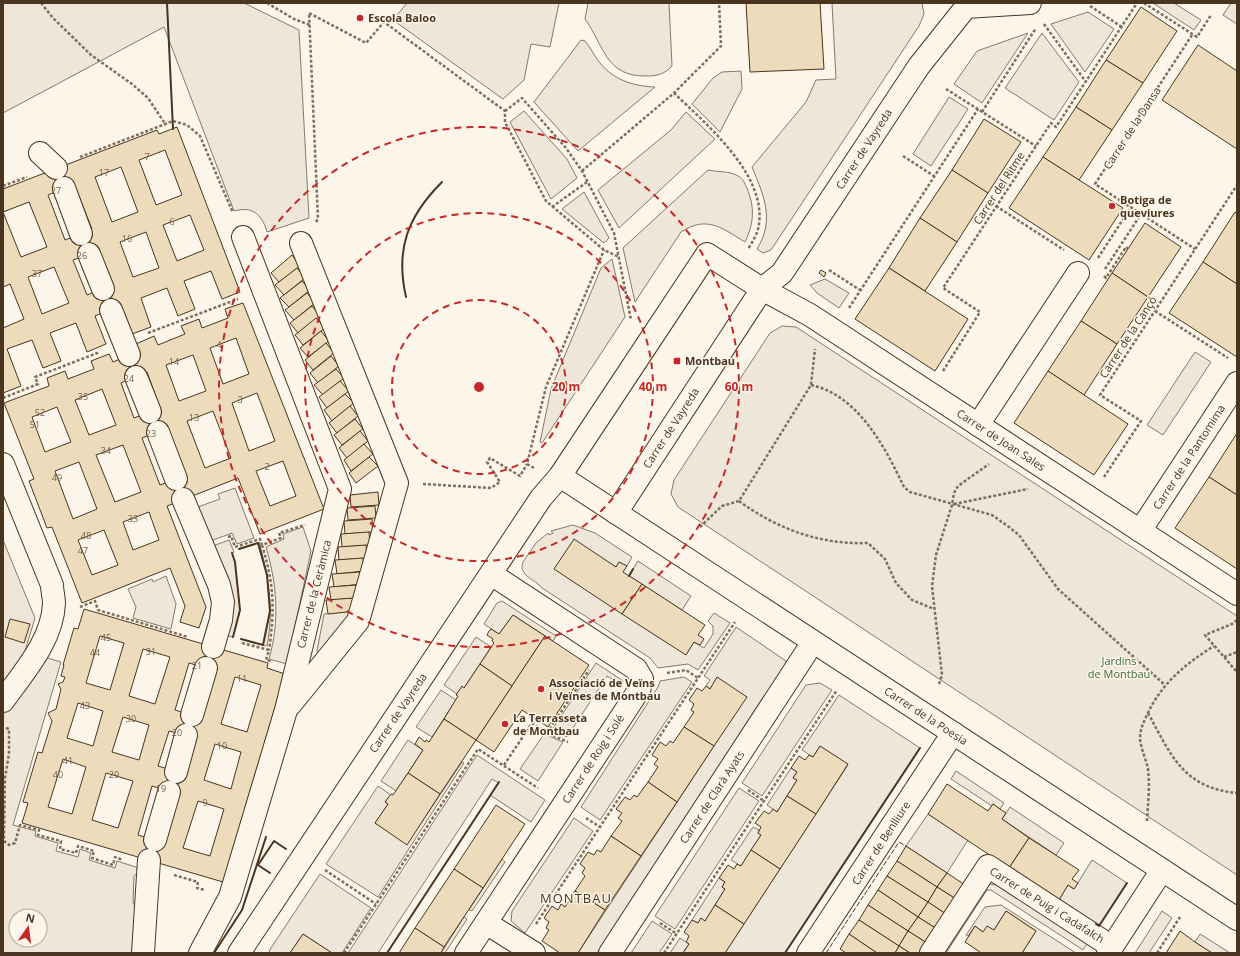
<svg xmlns="http://www.w3.org/2000/svg" width="1240" height="956" font-family="'Open Sans',sans-serif">
<style>
.green{fill:#ede6d9;stroke:#887966;fill-rule:evenodd}
.parking{fill:#ede7d9;stroke:#887966}
.building{fill:#ecdcbc;stroke:#4a3520;fill-rule:evenodd}
.lines{fill:none;stroke-linecap:round;stroke-linejoin:round}
.minor-casing{stroke:#4a3520;stroke-width:24}
.path{stroke:#7f6f5c;stroke-width:2.5;stroke-dasharray:3 2;stroke-linecap:butt}
.minor{stroke:#fbf6e9;stroke-width:22}
.fence{stroke:#4a3520;stroke-width:1;stroke-dasharray:5 2;stroke-linecap:butt}
.wall{stroke:#4a3520;stroke-width:2}
.ring{fill:none;stroke:#c62828;stroke-width:2;stroke-dasharray:7 5}
.poi-dot{fill:#c62828;stroke:#fbf6e9;stroke-width:1.5}
.labels{text-anchor:middle;stroke-width:3;stroke-linejoin:round;paint-order:stroke}
.number-label{font-size:9px;fill:#725f47}
.poi-label{font-size:11px;font-weight:bold;fill:#4a3520;stroke:#fbf6e9;text-anchor:start}
.street-label{font-size:11px;fill:#4a3520;stroke:#fbf6e9}
.park-label{font-size:11px;fill:#436837;stroke:#fbf6e9}
.quarter-label{font-size:13px;letter-spacing:1px;fill:#4a3520;stroke:#fbf6e9}
.centre{fill:#c62828;stroke:#fbf6e9;stroke-width:2}
.ring-label{font-size:12px;text-anchor:middle;font-weight:bold;fill:#c62828;stroke:#fbf6e9;stroke-width:3;stroke-linejoin:round;paint-order:stroke}
</style>
<rect width="100%" height="100%" fill="#fbf6e9"/>
<g class="green">
<path d="M3,3H244L299,30L309,218L267,232C262,214 252,206 234,211L164,27L3,113Z"/>
<polygon points="407,3 559,3 550,47 531,44 524,80 503,99 393,20"/>
<path d="M588,3H669L672,66C665,74 657,76 647,76C605,77 604,45 585,19Z"/>
<path d="M832,3H922L924,14L919,26L771,250L763,253L757,249C775,220 764,196 752,167L806,102L816,80L836,79Z"/>
<polygon points="1153,3 1174,3 1201,20 1194,30"/>
<polygon points="1088,12 1114,29 1085,72 1051,24"/>
<polygon points="1028,33 982,103 954,84 977,51"/>
<polygon points="1042,33 1079,82 1054,120 1005,88"/>
<path d="M581,40L585,41C590,47 593,53 597,59C611,79 631,86 655,87L578,151L534,102Z"/>
<polygon points="741,71 742,89 720,132 692,104 713,78 722,72"/>
<polygon points="949,97 968,109 931,166 913,154"/>
<polygon points="524,111 567,159 577,178 551,199 510,122"/>
<polygon points="686,112 715,139 619,228 598,190 671,130"/>
<path d="M708,170C716,172 731,171 738,176C743,178 745,184 747,188C755,208 754,223 745,242C722,228 707,215 681,232L635,302L623,248Z"/>
<polygon points="584,192 609,238 604,243 562,209"/>
<polygon points="612,259 625,317 542,443 540,442 551,389 601,268"/>
<polygon points="825,279 849,293 839,308 817,293 810,285"/>
<polygon points="782,326 796,327 1237,616 1237,875 678,507 671,494 674,480 770,333"/>
<polygon points="1195,352 1211,362 1163,435 1147,425"/>
<polygon points="235,488 254,538 237,544 232,533 208,542 195,508 220,499 218,494"/>
<path d="M573,525L595,533L632,557L627,566L619,562L616,567L574,540L686,654L694,642L704,648L713,634V626L708,621L714,613L730,623L698,670L688,664L658,668L650,658L542,588C535,579 518,576 523,562L536,543L548,533L549,535L553,533L551,531Z"/>
<path d="M303,527L311,551L287,664L269,659C280,620 277,585 266,547L284,539L283,534Z"/>
<path d="M3,540L35,618L25,651L61,662L13,825L36,831L35,836L58,843L56,851L78,857L80,849L91,853L89,860L115,868L117,861L142,869L134,876L133,903L140,912L139,953H3ZM16,916H40V940H16Z"/>
<polygon points="229,540 234,552 232,553 235,562 240,610 233,637 224,635 210,547"/>
<path d="M259,542C269,577 274,610 267,646L263,645L270,611L267,575Z"/>
<polygon points="638,561 691,596 682,610 629,576"/>
<polygon points="166,576 176,604 171,629 133,618 136,607 128,589 152,579 153,582"/>
<polygon points="502,601 556,636 553,641 513,615 499,634 484,624 497,603"/>
<polygon points="354,611 318,654 317,651 324,614"/>
<polygon points="736,627 786,661 785,665 597,953 578,953 714,746 717,678 710,689 706,686 710,680 704,676"/>
<polygon points="476,637 491,647 464,688 462,687 457,694 444,685"/>
<polygon points="596,663 623,681 621,685 607,676 567,737 552,730"/>
<polygon points="684,677 692,682 600,820 581,807 658,687 660,681"/>
<polygon points="820,683 832,690 762,796 742,783 806,685"/>
<polygon points="441,690 456,700 432,737 416,727"/>
<polygon points="839,695 920,748 785,953 725,953 848,765 820,746 813,757 802,750"/>
<polygon points="544,734 563,742 538,781 520,769"/>
<polygon points="408,740 423,750 396,791 381,781"/>
<polygon points="477,755 545,800 531,822 490,795 499,783 492,779 378,953 348,953"/>
<polygon points="462,762 464,763 378,897 326,864 378,786 391,795 385,802 388,804 375,823 407,844"/>
<polygon points="791,768 797,772 793,778 797,780 777,812 767,805"/>
<polygon points="956,771 1004,803 1000,809 993,804 992,806 951,779"/>
<polygon points="739,788 759,801 675,929 655,916"/>
<polygon points="1010,807 1064,843 1056,855 1002,819"/>
<polygon points="928,814 968,840 947,873 906,846"/>
<polygon points="574,818 593,831 525,933 511,921 512,911"/>
<polygon points="753,827 759,830 758,833 761,835 741,866 731,860"/>
<polygon points="502,859 505,862 472,911 469,910"/>
<polygon points="1092,860 1127,883 1097,929 1059,900 1068,885 1074,889"/>
<polygon points="320,874 371,908 342,953 332,953 303,934 290,953 271,953 269,951"/>
<polygon points="719,878 725,882 722,887 725,889 705,921 701,919 698,923 692,920"/>
<polygon points="998,879 1090,939 1083,950 991,890 987,890 946,953 941,953 986,885 990,884 995,885"/>
<polygon points="1001,905 1076,953 1022,953 1036,931 1006,911 994,930 983,932 975,926 968,936 966,935 985,907"/>
<polygon points="1162,911 1172,918 1149,953 1135,953"/>
<polygon points="464,917 467,919 445,953 441,953"/>
<polygon points="652,921 672,934 659,953 631,953"/>
<polygon points="1200,934 1230,953 1212,953 1195,942"/>
<polygon points="680,938 689,944 683,953 670,953"/>
</g>
<polygon class="parking" points="1231,3 1237,3 1237,24 1223,15"/>
<g class="building">
<polygon points="746,3 820,3 824,69 750,72"/>
<polygon points="1141,7 1177,31 1143,83 1106,60"/>
<polygon points="1198,45 1237,71 1237,149 1162,100"/>
<polygon points="1106,60 1143,83 1112,130 1076,107"/>
<polygon points="1076,107 1112,130 1079,180 1043,157"/>
<polygon points="984,119 1021,142 988,193 952,170"/>
<path d="M177,127L240,292L222,299L211,271L184,281L195,309L178,316L167,288L141,298L151,327L132,334L121,305L95,316L106,344L87,352L76,323L50,333L61,361L43,368L32,340L7,349L21,386L3,393V328L24,319L10,284L3,287V189L157,130L159,134ZM165,150L182,195L156,205L139,160ZM121,167L138,212L112,222L95,177ZM74,184L92,229L65,240L48,195ZM29,202L47,247L21,257L3,212ZM190,215L204,250L177,261L163,225ZM146,232L159,268L133,277L120,242ZM99,250L113,285L87,295L73,260ZM54,267L69,303L42,314L28,277Z"/>
<polygon points="1043,157 1123,208 1089,260 1009,208"/>
<polygon points="952,170 988,193 957,242 920,218"/>
<polygon points="1235,212 1237,214 1237,284 1203,262"/>
<polygon points="920,218 957,242 925,291 889,268"/>
<polygon points="1145,223 1181,247 1148,297 1112,273"/>
<polygon points="292,255 300,266 279,282 271,273"/>
<polygon points="1203,262 1237,284 1237,357 1169,313"/>
<polygon points="297,268 305,278 284,295 275,285"/>
<polygon points="889,268 968,319 935,371 855,319"/>
<polygon points="821,270 826,273 824,277 819,273"/>
<polygon points="1112,273 1148,297 1117,344 1081,321"/>
<polygon points="302,281 310,290 289,307 280,298"/>
<polygon points="307,293 315,303 294,320 285,310"/>
<path d="M243,303L324,509L260,534L238,478L167,506L206,607L199,628L180,622L185,606L170,568L82,603L52,527L47,528L29,481L34,479L4,403L49,386L47,378L65,371L68,379L94,369L91,361L109,354L113,362L129,355L136,344L154,336L158,345L185,334L181,326L199,319L202,328L228,318L225,309ZM236,338L249,374L223,384L210,348ZM193,355L206,391L179,401L166,365ZM147,372L160,408L134,418L121,383ZM102,389L116,425L89,435L75,400ZM257,393L275,441L249,451L232,403ZM57,407L71,442L45,452L32,417ZM213,411L231,458L205,468L187,421ZM168,428L186,475L160,485L142,438ZM123,445L141,492L115,502L96,455ZM283,461L296,496L270,506L256,471ZM79,462L97,509L73,519L55,471ZM149,512L159,540L133,550L123,522ZM104,530L118,565L92,575L78,540Z"/>
<polygon points="312,306 320,316 298,333 290,323"/>
<polygon points="316,318 325,328 303,345 295,335"/>
<polygon points="1081,321 1117,344 1084,395 1048,371"/>
<polygon points="321,331 329,341 308,357 300,348"/>
<polygon points="326,343 334,353 313,370 305,360"/>
<polygon points="331,356 339,366 318,383 310,373"/>
<polygon points="336,369 344,378 323,395 314,385"/>
<polygon points="1048,371 1128,424 1094,475 1014,423"/>
<polygon points="340,381 349,391 327,408 319,397"/>
<polygon points="345,394 354,403 332,421 324,410"/>
<polygon points="350,406 358,416 337,433 329,423"/>
<polygon points="355,419 363,429 342,445 334,435"/>
<polygon points="360,431 368,441 347,458 339,448"/>
<polygon points="1237,433 1237,495 1209,477"/>
<polygon points="364,444 373,454 351,471 344,460"/>
<polygon points="369,457 378,466 356,483 349,473"/>
<polygon points="1209,477 1237,495 1237,569 1175,528"/>
<polygon points="378,492 379,505 351,507 350,495"/>
<polygon points="375,506 376,518 348,520 347,508"/>
<polygon points="372,519 373,532 345,534 344,521"/>
<polygon points="369,532 370,545 342,547 341,534"/>
<polygon points="574,539 616,567 619,562 627,566 623,572 642,584 622,614 554,569"/>
<polygon points="366,545 367,558 339,560 338,547"/>
<polygon points="363,558 364,571 337,574 335,560"/>
<polygon points="360,572 362,584 334,587 332,574"/>
<polygon points="642,584 705,625 698,635 704,639 700,645 694,642 686,655 622,614"/>
<polygon points="357,585 359,598 331,600 329,587"/>
<polygon points="354,598 356,611 328,614 326,600"/>
<path d="M84,609L268,663L267,668L285,674L223,882L22,823L28,803L23,802L38,752L42,753L52,721L48,713L56,709L61,689L58,684L63,682L65,677L61,676L64,665H63L74,628L78,629ZM100,636L124,643L110,690L86,683ZM143,649L170,657L155,704L129,696ZM189,663L216,671L202,718L175,710ZM235,677L261,685L247,732L221,724ZM78,703L103,711L93,746L67,738ZM123,717L149,725L139,760L112,752ZM169,731L177,733L185,774L158,766ZM215,744L241,752L231,789L204,780ZM63,759L86,767L72,814L48,807ZM106,773L133,781L118,828L92,820ZM152,786L179,795L165,843L138,835ZM198,801L224,809L210,856L183,848Z"/>
<polygon points="513,615 545,636 512,686 480,664 494,643 492,641 493,639 487,635 489,631 491,629 499,634"/>
<polygon points="10,619 30,624 24,643 5,637"/>
<polygon points="545,636 589,665 548,727 522,710 494,752 476,740"/>
<polygon points="480,664 512,686 476,740 444,719 458,696 456,695 462,686 464,688"/>
<polygon points="717,677 747,697 714,746 684,727 694,712 691,710 694,704 689,700 697,688 702,691 706,686 710,689"/>
<polygon points="444,719 476,740 440,794 408,773 423,750 415,744 419,737 425,742 426,740 429,742"/>
<polygon points="684,727 714,746 677,802 648,782 658,767 654,764 658,759 652,755 660,742 666,746 670,741 673,743"/>
<polygon points="820,746 848,764 816,814 787,796 797,780 793,778 797,772 791,768 799,756 805,760 809,755 813,757"/>
<polygon points="408,773 440,794 407,845 375,823 388,804 385,802 391,794 393,795"/>
<polygon points="648,782 677,802 641,856 611,836 622,821 618,818 622,813 616,809 625,797 630,800 634,795 637,797"/>
<polygon points="947,784 988,811 993,804 1000,809 1006,813 1002,819 1029,838 1009,868 928,814"/>
<polygon points="787,796 816,814 780,869 751,850 761,835 758,833 761,827 755,823 764,811 769,814 773,809 777,812"/>
<polygon points="496,805 525,824 483,888 454,869"/>
<polygon points="611,836 641,856 605,910 575,891 585,876 582,873 585,868 580,864 588,852 594,855 597,850 601,852"/>
<polygon points="1029,838 1079,870 1072,879 1078,883 1074,889 1068,885 1059,900 1009,868"/>
<polygon points="906,846 947,873 937,887 897,861"/>
<polygon points="751,850 780,869 744,924 715,905 725,889 722,887 725,882 719,878 728,865 734,869 737,864 741,866"/>
<polygon points="897,861 937,887 928,902 887,876"/>
<polygon points="454,869 483,888 444,947 415,928"/>
<polygon points="947,873 965,885 956,899 937,887"/>
<polygon points="887,876 928,902 918,917 878,890"/>
<polygon points="937,887 956,899 946,914 928,902"/>
<polygon points="878,890 918,917 908,931 868,905"/>
<polygon points="575,891 605,910 578,953 560,953 542,941 549,930 546,928 549,922 544,918 552,906 558,910 561,904 565,907"/>
<polygon points="928,902 946,914 937,929 918,917"/>
<polygon points="715,905 744,924 725,953 683,953 689,944 686,942 689,936 684,932 692,920 698,923 701,918 705,921"/>
<polygon points="868,905 908,931 899,946 859,920"/>
<polygon points="1006,911 1036,931 1022,953 979,953 980,952 965,942 975,926 983,932 987,926 994,930"/>
<polygon points="918,917 937,929 927,943 908,931"/>
<polygon points="859,920 899,946 895,953 877,953 849,934"/>
<polygon points="415,928 444,947 441,953 399,953"/>
<polygon points="908,931 927,943 921,953 910,953 899,946"/>
<polygon points="1180,931 1195,942 1212,953 1166,953"/>
<polygon points="303,934 332,953 290,953"/>
<polygon points="849,934 877,953 846,953 840,949"/>
<polygon points="899,946 910,953 895,953"/>
</g>
<g class="lines">
<g class="minor-casing">
<g id="minor">
<polyline points="966,7 1030,3"/>
<polyline points="40,153 56,168"/>
<polyline points="64,188 81,234"/>
<polyline points="89,254 103,289"/>
<polyline points="111,310 129,355"/>
<polyline points="136,377 150,412"/>
<polyline points="978,425 1078,273"/>
<polyline points="158,432 176,479"/>
<path d="M3,464L52,585C52,591 54,597 54,603C53,640 23,673 3,701"/>
<polyline points="560,476 1237,919"/>
<polyline points="183,499 219,585 223,602 221,620 213,647"/>
<polyline points="616,513 762,289 782,273 919,66 966,7"/>
<polyline points="1140,531 1237,383"/>
<polyline points="290,705 358,621 397,483 301,243"/>
<polyline points="192,715 206,668"/>
<polyline points="176,772 186,735"/>
<polyline points="155,840 169,792"/>
<polyline points="486,923 534,953"/>
<polyline points="143,953 149,860"/>
<polyline points="200,953 230,897 286,710 340,489 243,237"/>
<polyline points="239,953 541,498 560,476 707,254 762,289 810,315 1237,594"/>
<polyline points="466,953 639,690 642,679 636,669 491,574"/>
<polyline points="610,953 813,642"/>
<polyline points="808,953 953,733"/>
<polyline points="931,953 988,866 1112,947"/>
<polyline points="1108,953 1162,870"/>
</g>
</g>
<g class="path">
<polyline points="41,3 53,18 91,55 132,84 148,98 166,125"/>
<polyline points="267,3 294,19 310,25"/>
<polyline points="1144,3 1197,37 1211,15"/>
<polyline points="1090,6 1122,27"/>
<polyline points="1044,24 1086,82"/>
<polyline points="1192,35 1095,184 1195,249"/>
<polyline points="946,89 1036,146"/>
<path d="M674,93C706,124 766,174 759,224C758,233 753,241 748,249"/>
<polyline points="505,111 522,98 566,148 582,171 614,233 631,320"/>
<polyline points="982,112 1036,28"/>
<polyline points="903,156 934,176"/>
<polyline points="80,157 173,121 187,125 200,136 233,213"/>
<polyline points="582,171 674,93 721,46 719,3"/>
<polyline points="3,186 27,177"/>
<polyline points="996,206 1064,250"/>
<polyline points="552,207 587,182"/>
<polyline points="316,222 318,219 309,13 366,43 384,22 505,111 505,122 546,201 604,250 619,257"/>
<polyline points="1098,258 1131,207"/>
<polyline points="1105,269 1141,214"/>
<polyline points="829,270 860,290"/>
<polyline points="1104,276 1106,278 1126,247 1128,249"/>
<polyline points="849,308 978,109"/>
<polyline points="1155,311 1228,358"/>
<polyline points="148,333 238,299"/>
<polyline points="943,371 980,312 943,288 1051,123 1056,127 1137,3"/>
<path d="M811,385C858,395 885,447 904,487L910,492L992,515L1009,527L1019,535L1058,589L1165,685"/>
<polyline points="3,398 38,384 35,377 100,352"/>
<polyline points="534,468 527,464 546,387 604,250"/>
<polyline points="1104,477 1141,421 1100,395 1237,185"/>
<polyline points="423,484 491,488 500,482 487,462 490,458 520,476 527,464"/>
<path d="M739,501C777,529 821,545 868,543L885,559L896,583L912,600L934,609"/>
<polyline points="954,504 1028,489"/>
<polyline points="700,527 722,506 739,501 811,385 815,349"/>
<polyline points="228,537 231,536 235,547 260,539 262,545 281,538 279,533 305,525"/>
<path d="M262,545C274,584 275,609 269,650"/>
<polyline points="80,607 95,601 98,610 188,637"/>
<polyline points="1237,620 1232,624 1205,635 1237,672"/>
<polyline points="242,643 269,650 266,660 271,661"/>
<polyline points="1224,657 1237,652"/>
<polyline points="667,673 686,670 698,678"/>
<polyline points="939,684 942,675 932,586 936,555 952,505 954,493 958,486 989,464"/>
<path d="M1148,713C1171,755 1183,788 1237,793"/>
<polyline points="6,728 9,729 9,754 5,778 4,837 5,842 9,845 15,843 20,825 39,830 38,835 61,841 60,849 76,853 78,846 94,851 92,858 113,865 115,857 123,860"/>
<polyline points="547,733 589,670"/>
<polyline points="504,765 532,723 547,733 568,742"/>
<polyline points="748,790 764,801"/>
<polyline points="586,818 600,827"/>
<path d="M1147,821C1148,804 1150,786 1148,769C1146,759 1141,749 1140,739C1140,730 1143,723 1147,715C1161,684 1185,664 1214,646"/>
<polyline points="325,870 376,904"/>
<polyline points="174,875 198,882 197,888 205,890"/>
<polyline points="660,923 677,934"/>
<polyline points="536,924 735,622"/>
<polyline points="344,953 478,749 538,788"/>
<polyline points="664,953 837,690"/>
<polyline points="1157,953 1180,917"/>
</g>
<use href="#minor" class="minor"/>
<polyline class="fence" points="826,953 899,842 906,846"/>
<g class="wall">
<polyline points="167,3 173,129"/>
<path d="M406,297C395,249 408,216 442,182"/>
<polyline points="239,549 258,543 267,575 270,611 263,645 241,639"/>
<polyline points="232,553 235,562 240,610 233,637"/>
<polyline points="629,576 633,569"/>
<polyline points="270,873 258,865 274,841 286,849"/>
<polyline points="1096,924 1099,926 1127,883"/>
<polyline points="214,953 242,910 266,837"/>
<polyline points="387,953 499,782"/>
<polyline points="785,953 920,748"/>
</g>
</g>
<g class="ring">
<circle cx="479" cy="387" r="87"/>
<circle cx="479" cy="387" r="174"/>
<circle cx="479" cy="387" r="260"/>
</g>
<g class="poi-dot">
<circle cx="360" cy="18" r="4"/>
<circle cx="1112" cy="206" r="4"/>
<rect x="673" y="357" width="8" height="8" rx="2"/>
<circle cx="541" cy="689" r="4"/>
<circle cx="505" cy="724" r="4"/>
</g>
<g class="labels">
<g class="number-label">
<text x="147" y="160">7</text>
<text x="104" y="176">17</text>
<text x="56" y="194">27</text>
<text x="172" y="225">6</text>
<text x="127" y="242">16</text>
<text x="82" y="259">26</text>
<text x="37" y="277">37</text>
<text x="219" y="348">4</text>
<text x="174" y="365">14</text>
<text x="129" y="382">24</text>
<text x="83" y="400">35</text>
<text x="240" y="403">3</text>
<text x="40" y="416">52</text>
<text x="194" y="421">13</text>
<text x="35" y="428">51</text>
<text x="151" y="437">23</text>
<text x="106" y="454">34</text>
<text x="267" y="470">2</text>
<text x="57" y="481">49</text>
<text x="133" y="522">33</text>
<text x="86" y="539">48</text>
<text x="83" y="554">47</text>
<text x="106" y="641">45</text>
<text x="151" y="655">31</text>
<text x="95" y="656">44</text>
<text x="197" y="669">21</text>
<text x="242" y="682">11</text>
<text x="85" y="709">43</text>
<text x="131" y="722">30</text>
<text x="177" y="736">20</text>
<text x="222" y="749">10</text>
<text x="68" y="764">41</text>
<text x="58" y="778">40</text>
<text x="114" y="778">29</text>
<text x="161" y="792">19</text>
<text x="205" y="806">9</text>
</g>
<g class="poi-label">
<text x="368" y="22">Escola Baloo</text>
<text x="1120" y="204">Botiga de<tspan x="1120" dy="13">queviures</tspan></text>
<text x="685" y="365">Montbau</text>
<text x="549" y="687">Associació de Veïns<tspan x="549" dy="13">i Veïnes de Montbau</tspan></text>
<text x="513" y="722">La Terrasseta<tspan x="513" dy="13">de Montbau</tspan></text>
</g>
<g class="street-label">
<text transform="translate(1132 128) rotate(-57)" y="4">Carrer de la Dansa</text>
<text transform="translate(864 149) rotate(-57)" y="4">Carrer de Vayreda</text>
<text transform="translate(999 188) rotate(-57)" y="4">Carrer del Ritme</text>
<text transform="translate(1128 337) rotate(-57)" y="4">Carrer de la Cançó</text>
<text transform="translate(671 428) rotate(-57)" y="4">Carrer de Vayreda</text>
<text transform="translate(1001 440) rotate(33)" y="4">Carrer de Joan Sales</text>
<text transform="translate(1189 457) rotate(-57)" y="4">Carrer de la Pantomima</text>
<text transform="translate(314 594) rotate(-76)" y="4">Carrer de la Ceràmica</text>
<text transform="translate(398 713) rotate(-56)" y="4">Carrer de Vayreda</text>
<text transform="translate(926 716) rotate(33)" y="4">Carrer de la Poesia</text>
<text transform="translate(593 759) rotate(-57)" y="4">Carrer de Roig i Solé</text>
<text transform="translate(712 797) rotate(-57)" y="4">Carrer de Clarà Ayats</text>
<text transform="translate(881 843) rotate(-57)" y="4">Carrer de Benlliure</text>
<text transform="translate(1047 905) rotate(32)" y="4">Carrer de Puig i Cadafalch</text>
</g>
<g class="park-label">
<text x="1119" y="665">Jardins<tspan x="1119" dy="13">de Montbau</tspan></text>
</g>
<g class="quarter-label">
<text x="576" y="903">MONTBAU</text>
</g>
</g>
<circle cx="479" cy="387" r="6" class="centre"/>
<g class="ring-label">
<text x="566" y="391">20 m</text>
<text x="653" y="391">40 m</text>
<text x="739" y="391">60 m</text>
</g>
<rect width="1240" height="956" fill="none" stroke="#4a3520" stroke-width="8"/>
<g transform="translate(28 928) rotate(14)"><circle r="19" fill="#fbf6e9" stroke="#b4a999"/>
<path d="M0-3L7 15L0 10L-7 15Z" fill="#c62828"/>
<text y="-6" font-size="11" font-weight="bold" text-anchor="middle" fill="#4a3520">N</text>
</g>
</svg>
